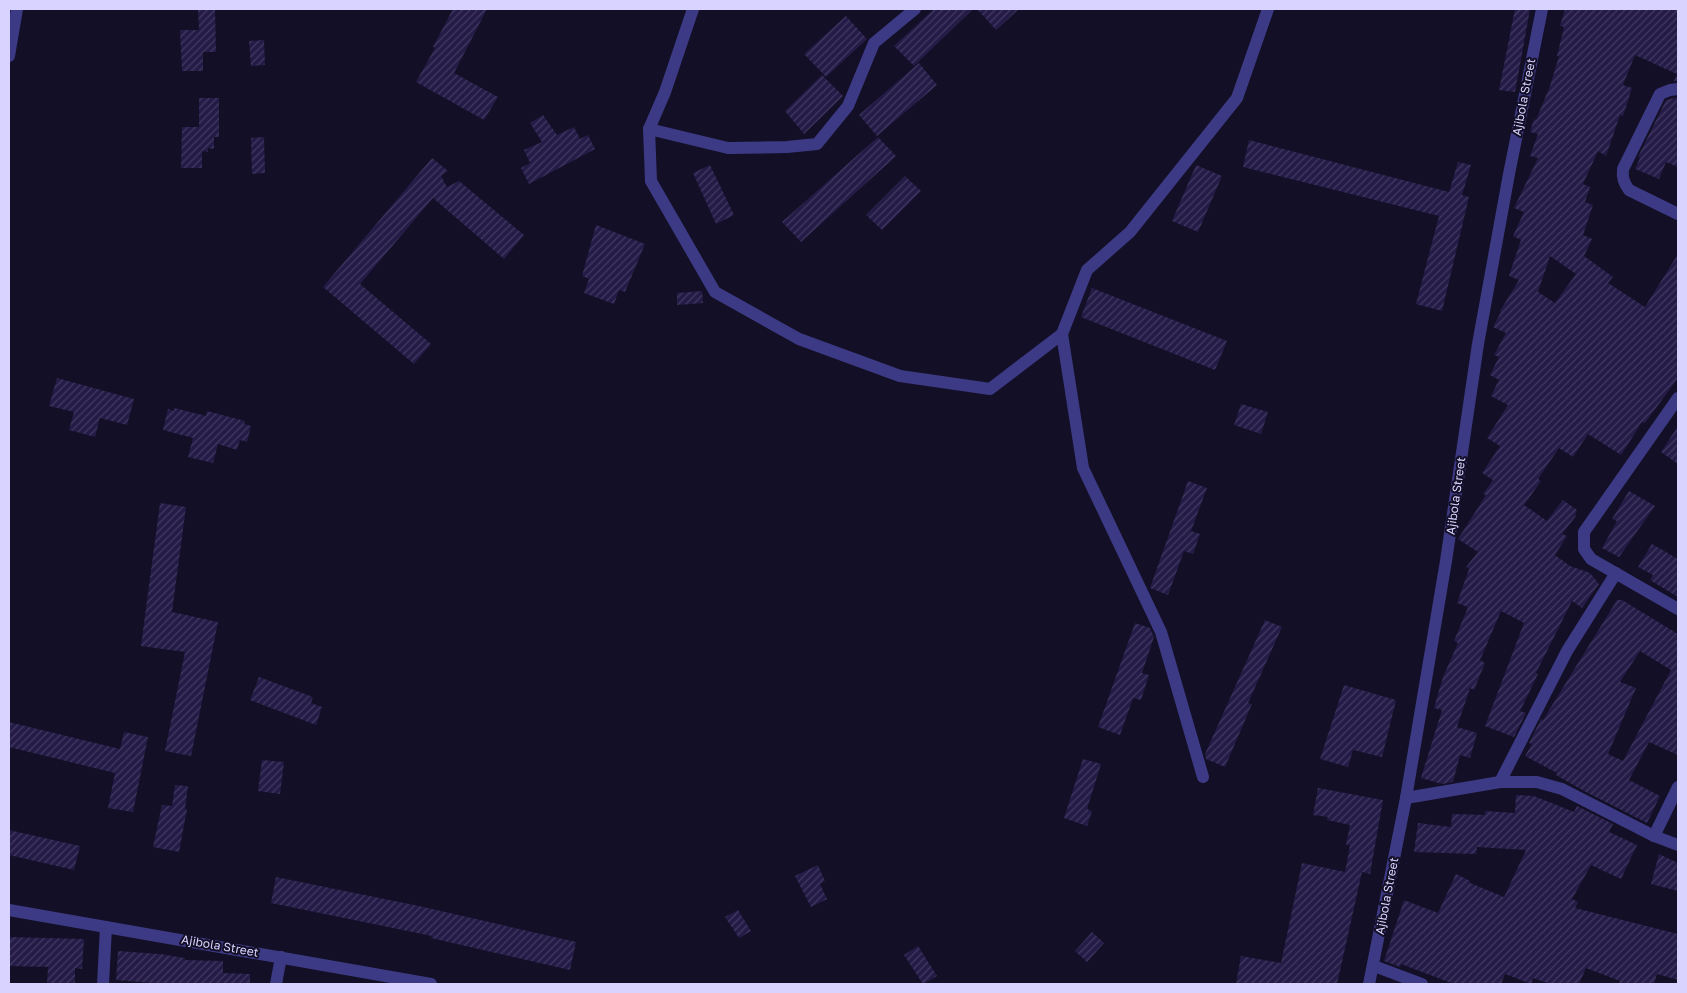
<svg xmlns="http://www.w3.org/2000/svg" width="1687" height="993" font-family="'Golos Text',sans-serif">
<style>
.building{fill:url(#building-hatch);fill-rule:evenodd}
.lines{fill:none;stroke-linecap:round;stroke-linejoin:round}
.minor{stroke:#3d3a85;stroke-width:12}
.labels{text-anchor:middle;stroke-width:4;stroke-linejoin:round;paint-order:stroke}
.street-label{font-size:12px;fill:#d9d4ff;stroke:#130f26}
</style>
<defs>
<pattern id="building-hatch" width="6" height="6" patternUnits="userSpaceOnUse" patternTransform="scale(1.25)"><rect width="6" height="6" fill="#241b47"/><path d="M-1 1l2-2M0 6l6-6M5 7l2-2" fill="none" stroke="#433b63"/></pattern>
</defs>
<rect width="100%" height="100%" fill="#130f26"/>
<g class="building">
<polygon points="198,9 215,9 216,52 203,52 203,71 182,71 180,30 199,30"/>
<polygon points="453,9 487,9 454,73 498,97 484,120 416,82 435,48 433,47"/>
<polygon points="934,9 973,9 914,66 894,46"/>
<polygon points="977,9 1019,9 996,30"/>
<polygon points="1515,9 1530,9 1515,92 1499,90"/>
<path d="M1565,9H1678V81H1674L1677,74L1635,55L1623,85L1632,88L1623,116L1620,115L1606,156L1598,151L1583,184L1590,187L1585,202L1593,205L1583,235L1592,239L1584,256L1613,277L1608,283L1645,307L1678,254V378L1645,423L1642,422L1621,455L1588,434L1573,457L1559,448L1538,479L1541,481L1524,505L1547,521L1563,500L1577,510L1575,515L1576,516L1562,534L1567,536L1555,555L1570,566L1590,573L1599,584L1582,608L1572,601L1536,673L1538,674L1520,711L1526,713L1514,737L1485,726L1524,623L1501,611L1480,660L1485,663L1474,690L1470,688L1457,727L1477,733L1470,758L1460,755L1453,782L1442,784L1421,778L1442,710L1434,708L1443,677L1458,643L1454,641L1468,607L1457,603L1469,569L1466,567L1478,552L1458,539L1486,495L1483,494L1493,480L1482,473L1500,446L1487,438L1508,405L1491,396L1499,380L1490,375L1499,357L1494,355L1506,333L1493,327L1501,312L1500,311L1519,280L1509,276L1521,240L1513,236L1524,212L1514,208L1538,158L1530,156L1538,134L1530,132L1534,119L1536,120L1550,86L1559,56H1557L1564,27L1560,26ZM1550,256L1576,274L1555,303L1538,292Z"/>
<polygon points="846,16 867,39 826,77 804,54"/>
<polygon points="264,40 265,65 251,66 249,41"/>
<polygon points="919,63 937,85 877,136 859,115"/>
<polygon points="822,75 843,96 804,134 785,111"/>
<polygon points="1678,97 1678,167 1666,162 1659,179 1635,169 1640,158 1638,157 1666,100"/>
<polygon points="199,98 219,98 219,137 214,137 214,149 208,148 208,152 202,151 202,168 181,168 182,127 199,127"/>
<polygon points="543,115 557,135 574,127 580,139 588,135 595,149 529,184 521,168 530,163 524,150 542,142 530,123"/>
<polygon points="264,137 265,173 252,174 251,138"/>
<polygon points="878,137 896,156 801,242 782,222"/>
<polygon points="1249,140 1449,192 1458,162 1471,165 1462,195 1469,197 1442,311 1416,304 1439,216 1243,167"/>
<polygon points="432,158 448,171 441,176 447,187 459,181 524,235 504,259 433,198 360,284 431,344 414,364 323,287"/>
<polygon points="710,165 734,215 716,224 693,173"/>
<polygon points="1196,165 1222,176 1198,232 1172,221"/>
<polygon points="905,176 921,191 882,230 866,215"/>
<polygon points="596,225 645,244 625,292 619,290 614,304 584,293 589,279 582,276"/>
<polygon points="1092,288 1227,341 1215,370 1081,317"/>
<polygon points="702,291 703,303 677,305 677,293"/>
<polygon points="57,378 134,399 127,425 100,418 95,437 69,430 74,412 49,406"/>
<polygon points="1241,404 1268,412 1261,434 1234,425"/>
<polygon points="174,408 206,416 207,411 245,421 244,424 251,426 247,442 240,440 237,450 218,444 213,463 188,457 193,438 163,430 168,409 174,411"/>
<polygon points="1678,426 1678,464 1661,452"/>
<polygon points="1188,481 1207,488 1191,531 1200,534 1193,554 1184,551 1168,595 1150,588"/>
<polygon points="1629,491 1655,506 1619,557 1602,548 1617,521 1612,519"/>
<polygon points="160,503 186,507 172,612 218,622 191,756 165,751 185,652 141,646"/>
<polygon points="1652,544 1678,559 1678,597 1650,580 1653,575 1638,567"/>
<path d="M1617,600H1622L1678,634V755L1649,742L1629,780L1660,796L1647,823L1584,791L1556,775L1557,773L1525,756L1532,744L1529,743L1541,719L1543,720ZM1640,651L1671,670L1623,761L1608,754L1636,688L1620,682Z"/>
<polygon points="1265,620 1282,627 1248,703 1252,704 1225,767 1206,759 1205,754"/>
<polygon points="1135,623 1150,628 1154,637 1142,673 1149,675 1141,700 1133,698 1120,735 1098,727"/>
<polygon points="259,677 313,697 311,703 322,707 316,725 250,700"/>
<polygon points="1344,685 1396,700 1382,757 1353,750 1348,767 1320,759"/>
<polygon points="9,722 120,749 124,732 148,737 133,812 108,808 115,773 9,747"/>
<polygon points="1083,759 1101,764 1087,809 1092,811 1087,826 1064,818"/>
<polygon points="262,760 284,762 280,794 258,791"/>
<polygon points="175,785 188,786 185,809 187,809 179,852 153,847 162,805 172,806"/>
<polygon points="1318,788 1383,800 1370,874 1362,872 1337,984 1236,984 1241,956 1281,963 1302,863 1345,872 1350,845 1346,845 1350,825 1327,820 1328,817 1313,815"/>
<polygon points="1516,795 1534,796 1574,812 1577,806 1613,824 1609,832 1637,845 1621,879 1591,865 1572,899 1578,902 1575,908 1678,934 1678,980 1657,974 1654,984 1619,984 1620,981 1586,968 1579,984 1550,984 1533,978 1531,984 1505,974 1501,984 1454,984 1401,964 1400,967 1384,961 1404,900 1438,913 1456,874 1470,881 1470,883 1504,897 1526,850 1477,847 1476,854 1414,852 1418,823 1451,827 1452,814 1485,815 1485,811 1515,813"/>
<polygon points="9,830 80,846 74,870 9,855"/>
<polygon points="1659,854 1678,863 1678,891 1651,884"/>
<polygon points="818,865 825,881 820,884 827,899 811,907 795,876"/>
<polygon points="276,877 419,906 576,942 570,970 431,938 432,936 271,903"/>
<polygon points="738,910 751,931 739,938 725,917"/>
<polygon points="1092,932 1104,943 1087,962 1075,951"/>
<polygon points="9,937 84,939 82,969 75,968 75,984 47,984 48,967 9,966"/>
<polygon points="918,946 937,976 923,984 904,955"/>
<polygon points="118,951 160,954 185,958 185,960 223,961 223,973 250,974 250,984 166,984 116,980"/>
</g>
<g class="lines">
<g class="minor">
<polyline points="693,9 665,92 649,129 728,148 787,147 817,144 848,106 874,43 915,9"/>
<polyline points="9,56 17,9"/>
<path d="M1678,89L1670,90L1660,94L1623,169C1622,178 1624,183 1629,190L1678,214"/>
<polyline points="649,129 651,181 715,292 799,339 900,376 990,389 1062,334"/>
<polyline points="1678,398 1584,532 1584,549 1591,559 1678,609"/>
<polyline points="1203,777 1161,632 1083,468 1062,334 1087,270 1130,232 1237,98 1268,9"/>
<polyline points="1500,782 1567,651 1616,573"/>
<polyline points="1406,798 1500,782 1537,782 1562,789 1654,836 1678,845"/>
<polyline points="1654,836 1678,787"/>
<polyline points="9,910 431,984"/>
<polyline points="1374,966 1422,984"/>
<polyline points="103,984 106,927"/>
<polyline points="276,984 281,957"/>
<polyline points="1369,984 1406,798 1446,561 1478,344 1509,174 1542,9"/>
</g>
</g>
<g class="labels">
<g class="street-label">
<text transform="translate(1524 97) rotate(-79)" y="4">Ajibola Street</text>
<text transform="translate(1456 496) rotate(-82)" y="4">Ajibola Street</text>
<text transform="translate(1387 896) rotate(-79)" y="4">Ajibola Street</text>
<text transform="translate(220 946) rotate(10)" y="4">Ajibola Street</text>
</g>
</g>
<rect width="1687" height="993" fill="none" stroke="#d9d4ff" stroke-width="20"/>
</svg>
